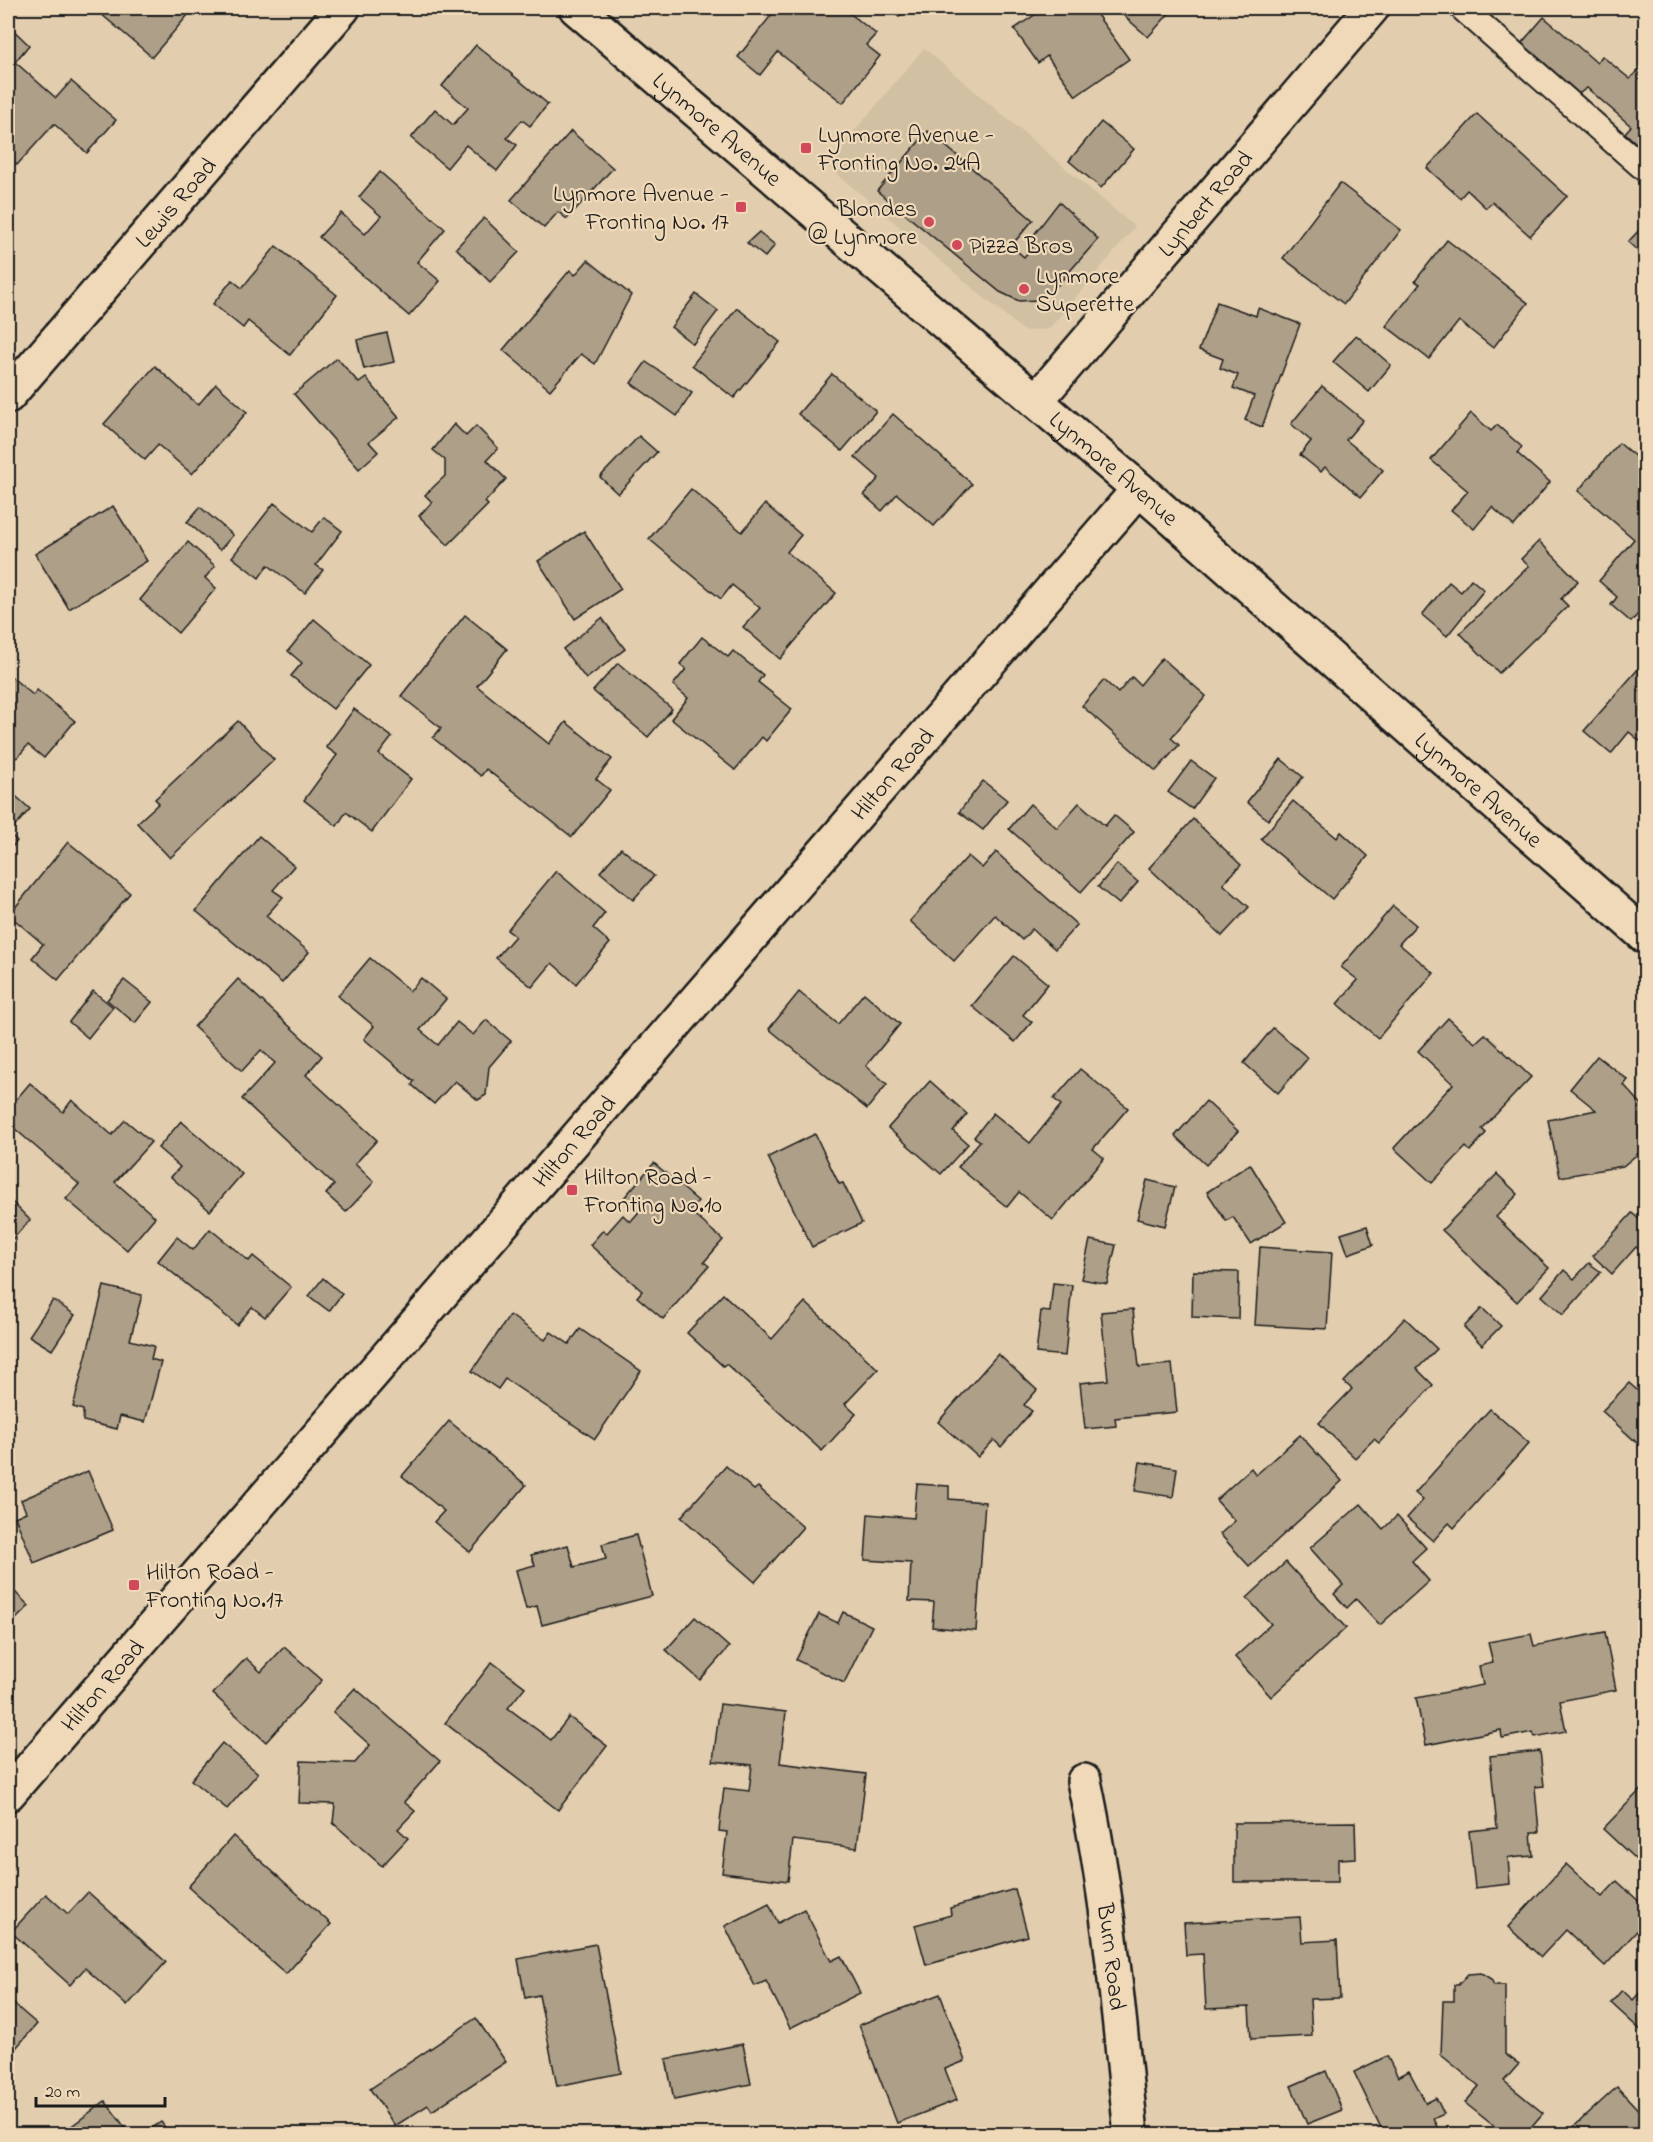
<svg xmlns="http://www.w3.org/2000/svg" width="1653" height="2142" font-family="'Indie Flower',sans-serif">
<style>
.built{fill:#d2c0a3}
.building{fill:#ae9f88;stroke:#1c1c1c;stroke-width:1.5}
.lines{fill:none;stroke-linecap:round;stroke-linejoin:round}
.lane-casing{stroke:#1c1c1c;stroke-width:28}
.street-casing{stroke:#1c1c1c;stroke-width:38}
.lane{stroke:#efd9b8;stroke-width:24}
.street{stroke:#efd9b8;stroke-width:33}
.poi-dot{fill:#d1495b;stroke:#efd9b8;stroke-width:2}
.labels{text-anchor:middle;stroke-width:4.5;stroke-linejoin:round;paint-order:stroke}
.street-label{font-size:24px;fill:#1c1c1c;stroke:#efd9b8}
.poi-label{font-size:24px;fill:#1c1c1c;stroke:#efd9b8;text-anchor:start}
</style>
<rect width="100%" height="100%" fill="#e2ceaf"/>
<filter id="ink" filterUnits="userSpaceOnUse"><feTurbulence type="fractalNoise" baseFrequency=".0167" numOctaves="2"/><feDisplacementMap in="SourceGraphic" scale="12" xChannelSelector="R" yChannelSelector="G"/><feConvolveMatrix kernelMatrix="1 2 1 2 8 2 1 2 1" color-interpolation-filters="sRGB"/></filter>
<g filter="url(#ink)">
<polygon class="built" points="924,48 1135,227 1049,329 1024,331 826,165"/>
<g class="building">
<polygon points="106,8 194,8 152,57 101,14"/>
<polygon points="777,8 850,8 847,11 876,34 866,45 880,56 843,103 778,52 760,75 738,57"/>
<polygon points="887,8 907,8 899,17"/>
<polygon points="1045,8 1092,8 1129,59 1076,96 1047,56 1038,63 1014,29"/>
<polygon points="1115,8 1174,8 1148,37"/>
<polygon points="1544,17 1597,63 1602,56 1630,79 1646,60 1646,152 1625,133 1631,126 1587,88 1577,95 1519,46"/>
<polygon points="8,25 29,45 15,62 56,98 71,81 116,120 87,153 54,124 17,165 8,157"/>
<polygon points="476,45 548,104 530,126 522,120 507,138 517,145 497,171 466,145 447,168 411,138 435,109 453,125 468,108 442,86"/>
<polygon points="1477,114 1567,196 1530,236 1492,202 1486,208 1467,190 1460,198 1427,168"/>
<polygon points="1101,122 1134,149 1101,188 1069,161"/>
<polygon points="571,131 613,168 567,219 558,212 544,228 511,200"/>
<polygon points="928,131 1033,220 1011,246 1024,257 1034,245 1029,241 1059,202 1098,239 1056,287 1038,300 1019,301 1000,292 877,191"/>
<polygon points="380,172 445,229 417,262 440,281 409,316 319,237 341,213 365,234 381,216 359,197"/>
<polygon points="1340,183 1401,230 1344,304 1283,258"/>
<polygon points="484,218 519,252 490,282 456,248"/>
<polygon points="1646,223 1646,258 1628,242"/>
<polygon points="759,232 775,245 765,257 747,243"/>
<polygon points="1447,240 1528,303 1493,348 1459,321 1429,359 1386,326 1420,284 1415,281"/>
<polygon points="276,246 337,295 290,355 248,321 243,328 213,304 232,280 242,288"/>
<polygon points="588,260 631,295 595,364 581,354 550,390 503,350 570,270 575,275"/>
<polygon points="696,294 718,311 693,344 671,327"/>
<polygon points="1217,302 1256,316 1258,308 1300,324 1262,427 1245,420 1254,396 1233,388 1238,375 1220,368 1223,359 1199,350"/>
<polygon points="737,308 780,342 734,398 692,365"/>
<polygon points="387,333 394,362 364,369 357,340"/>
<polygon points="1356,335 1391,365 1369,392 1333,362"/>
<polygon points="337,358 359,383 366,378 399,417 369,442 378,452 359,469 294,394"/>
<polygon points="646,362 692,393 677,416 631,383"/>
<polygon points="155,366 198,405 216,384 247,412 192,474 158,445 145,460 104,424"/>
<polygon points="832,374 876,411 842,451 798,414"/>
<polygon points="1322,386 1363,420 1346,440 1383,470 1361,497 1325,467 1321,472 1300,455 1311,441 1291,424"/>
<polygon points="1471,413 1491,431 1497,425 1522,447 1517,453 1550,482 1514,526 1492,507 1474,529 1451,510 1468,491 1431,460"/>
<polygon points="893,414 972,484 934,526 897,494 882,511 864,495 879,478 855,457"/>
<polygon points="454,424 466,436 476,426 498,448 487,460 506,479 485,502 488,505 448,545 419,516 432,502 425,495 445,476 445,460 433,450"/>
<polygon points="639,436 657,452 618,494 600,477"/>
<polygon points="1619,443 1642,462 1646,458 1646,605 1631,622 1611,605 1617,597 1599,581 1634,539 1578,491"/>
<polygon points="691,489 742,532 765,504 801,535 787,552 836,593 780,659 743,627 760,608 732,585 721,599 649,539"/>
<polygon points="274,503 312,532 324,517 342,531 316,565 323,570 305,593 268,565 259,578 232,557"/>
<polygon points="113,506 147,561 69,609 35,554"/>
<polygon points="200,507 233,535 220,550 187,522"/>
<polygon points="584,531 621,589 575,619 538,561"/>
<polygon points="1539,541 1578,581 1561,599 1568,606 1499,673 1460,633 1529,566 1521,559"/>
<polygon points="188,542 215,566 205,578 216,588 178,633 140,600"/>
<polygon points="1471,579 1484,590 1447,636 1422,615 1449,582 1461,592"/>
<polygon points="465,615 507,649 477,686 549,744 566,722 612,759 596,779 610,790 572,837 486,769 481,776 433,738 441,728 401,696"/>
<polygon points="602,618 625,649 586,679 563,649"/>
<polygon points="314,619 369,665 333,709 291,676 302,663 288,651"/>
<polygon points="702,637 728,657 733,651 763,675 758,682 792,709 766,741 762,737 735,770 671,719 688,698 673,685 686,669 680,664"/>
<polygon points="1162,658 1206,696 1171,738 1179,745 1156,771 1082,706 1104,680 1118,693 1132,677 1140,685"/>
<polygon points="1646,660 1646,746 1629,732 1611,754 1584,731"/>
<polygon points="618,663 672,709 648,737 593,691"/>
<polygon points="8,674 33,695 37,690 75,721 44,758 28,745 17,758 8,750"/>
<polygon points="354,709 392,737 379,754 411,779 372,832 346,812 337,826 304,800 337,755 326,747"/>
<polygon points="238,721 274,760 170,858 137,823 159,803 155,799"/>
<polygon points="1281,759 1303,777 1268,820 1247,802"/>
<polygon points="1191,761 1214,778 1192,809 1168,792"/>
<polygon points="983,781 1007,800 983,830 959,812"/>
<polygon points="8,789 30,809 9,833 17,841 8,852"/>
<polygon points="1293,801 1337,838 1341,832 1368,856 1332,899 1261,839"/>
<polygon points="1079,803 1105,826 1114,815 1134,832 1081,892 1009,829 1030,804 1057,828"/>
<polygon points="1193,819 1241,865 1223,884 1249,907 1222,936 1149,868"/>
<polygon points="259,836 294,866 273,890 283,897 266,916 309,952 282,983 196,911"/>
<polygon points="68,842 130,893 58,980 32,958 43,944 9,915"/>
<polygon points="621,848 654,876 633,900 600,872"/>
<polygon points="996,852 1077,925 1055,949 1032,929 1022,940 995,915 954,961 910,921 968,856 982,868"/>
<polygon points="1117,864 1138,882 1119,904 1098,887"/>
<polygon points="556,871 605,913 593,928 610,943 576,984 552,963 532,987 496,958 515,936 507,930"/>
<polygon points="1393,906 1416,925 1399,944 1434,973 1378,1038 1337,1004 1358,980 1341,967"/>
<polygon points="1014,956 1048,984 1023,1015 1032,1022 1015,1042 972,1006"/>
<polygon points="370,958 410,991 421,978 446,999 420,1030 438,1045 457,1022 473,1035 486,1020 511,1041 489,1067 486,1095 478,1100 455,1081 434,1104 412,1085 414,1081 364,1039 374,1026 338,996"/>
<polygon points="238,979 322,1056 306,1075 377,1140 355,1164 374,1182 346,1212 326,1194 334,1185 242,1099 275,1063 261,1050 242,1071 194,1027"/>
<polygon points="124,980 152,1002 135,1023 107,1000"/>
<polygon points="93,991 113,1007 88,1038 69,1022"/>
<polygon points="799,992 838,1024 864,993 900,1024 866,1066 887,1084 867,1109 769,1029"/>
<polygon points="1448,1018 1475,1043 1485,1034 1531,1077 1482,1129 1486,1133 1470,1151 1466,1147 1432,1183 1394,1148 1453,1084 1418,1051"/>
<polygon points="1273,1028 1308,1058 1278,1093 1244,1063"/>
<polygon points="1597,1056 1628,1080 1624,1085 1646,1109 1646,1147 1623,1166 1560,1177 1548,1120 1596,1110 1570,1089"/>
<polygon points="1080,1069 1128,1108 1093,1149 1104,1158 1053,1220 1019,1192 1007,1207 958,1167 980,1141 974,1137 993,1113 1030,1143 1061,1105 1054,1099"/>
<polygon points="930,1081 967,1114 953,1131 968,1144 941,1174 888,1128"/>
<polygon points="30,1083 63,1112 72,1100 112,1135 125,1120 151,1142 115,1182 155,1217 127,1250 66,1199 79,1184 8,1123 8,1109"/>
<polygon points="1206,1101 1238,1131 1206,1165 1175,1136"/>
<polygon points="181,1121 242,1174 210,1211 171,1177 180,1167 158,1148"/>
<polygon points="815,1134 839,1184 843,1183 862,1223 812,1247 768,1157"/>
<polygon points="654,1163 698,1201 690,1211 723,1240 704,1262 709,1266 663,1319 637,1297 642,1291 590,1245 603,1230 607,1233 623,1215 630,1222 638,1213 623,1199"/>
<polygon points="1250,1164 1286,1222 1251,1244 1233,1217 1226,1221 1207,1192"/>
<polygon points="1497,1174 1518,1194 1496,1217 1549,1268 1517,1302 1442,1230"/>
<polygon points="1147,1180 1175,1187 1165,1226 1137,1219"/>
<polygon points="8,1198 30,1220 8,1244"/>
<polygon points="1632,1213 1641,1221 1646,1217 1646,1255 1636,1247 1612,1274 1593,1256"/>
<polygon points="1367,1226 1373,1245 1348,1254 1341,1234"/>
<polygon points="210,1229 249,1261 253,1256 291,1287 265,1317 252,1307 237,1325 158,1261 177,1237 193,1250"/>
<polygon points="1090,1240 1116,1245 1107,1284 1081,1279"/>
<polygon points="1260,1247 1332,1252 1327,1329 1255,1325"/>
<polygon points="1589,1263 1601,1272 1563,1315 1542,1296 1564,1270 1574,1279"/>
<polygon points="1193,1271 1239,1272 1238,1319 1192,1317"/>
<polygon points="323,1278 342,1294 329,1311 309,1296"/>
<polygon points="1053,1283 1072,1285 1065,1356 1036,1353 1041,1311 1050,1312"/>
<polygon points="104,1286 142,1295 130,1340 154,1346 151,1359 161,1362 145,1422 120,1416 117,1429 83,1421 83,1410 73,1407"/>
<polygon points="723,1294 772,1339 805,1302 878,1369 845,1404 856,1414 822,1451 726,1364 723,1366 687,1333"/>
<polygon points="53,1300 75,1315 52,1350 29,1336"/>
<polygon points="1482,1308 1501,1326 1482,1345 1464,1327"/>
<polygon points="1133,1309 1139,1367 1172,1364 1177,1412 1115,1418 1116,1426 1085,1429 1080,1383 1108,1380 1101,1312"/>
<polygon points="510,1315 545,1340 551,1332 569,1344 580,1329 641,1371 595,1439 505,1379 498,1389 472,1371"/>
<polygon points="1405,1318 1437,1349 1417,1369 1433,1385 1379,1443 1374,1439 1355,1458 1319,1423 1352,1389 1344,1382"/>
<polygon points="998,1354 1037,1390 1024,1405 1032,1411 1001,1447 994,1440 978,1457 938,1422"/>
<polygon points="1629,1383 1646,1398 1646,1451 1602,1411"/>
<polygon points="1490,1409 1529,1443 1454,1528 1449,1523 1433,1541 1407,1518 1423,1500 1415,1493"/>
<polygon points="449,1421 526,1485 470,1552 434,1522 444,1511 402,1476"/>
<polygon points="1300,1435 1342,1481 1249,1566 1220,1534 1235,1521 1216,1500 1251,1468 1256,1475"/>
<polygon points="1140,1462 1177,1468 1173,1497 1135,1491"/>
<polygon points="726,1466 754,1490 758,1487 803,1527 755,1582 681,1517"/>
<polygon points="88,1471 113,1530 34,1563 15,1517 26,1512 21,1500"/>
<polygon points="917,1484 949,1486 949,1499 985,1502 976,1631 932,1627 934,1602 909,1601 911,1563 865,1560 868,1514 914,1518"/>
<polygon points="1361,1504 1383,1529 1397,1516 1426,1548 1412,1561 1429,1581 1380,1625 1356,1599 1347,1608 1334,1594 1343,1585 1310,1548"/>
<polygon points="636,1535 652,1596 542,1625 537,1606 526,1609 516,1570 535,1565 531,1555 568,1545 574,1567 606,1559 602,1544"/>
<polygon points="1286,1562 1346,1628 1271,1697 1235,1657 1271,1624 1247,1598"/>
<polygon points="8,1585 29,1606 9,1626 14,1632 8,1639"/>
<polygon points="843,1612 872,1626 844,1683 796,1660 819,1614 838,1623"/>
<polygon points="695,1617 729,1647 700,1680 666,1650"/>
<polygon points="1605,1632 1616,1690 1560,1701 1566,1731 1535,1737 1533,1732 1502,1738 1501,1730 1426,1745 1416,1698 1483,1685 1479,1666 1493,1663 1488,1642 1531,1634 1534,1646"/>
<polygon points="284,1647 322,1680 266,1742 213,1694 246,1658 261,1672"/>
<polygon points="492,1662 525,1687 508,1708 551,1740 569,1717 607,1746 558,1810 445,1723"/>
<polygon points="355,1688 440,1761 404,1802 415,1811 398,1829 408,1838 382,1866 333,1823 335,1804 299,1803 301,1761 355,1763 370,1745 333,1712"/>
<polygon points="720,1704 786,1712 780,1763 866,1774 857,1848 793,1840 788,1881 722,1873 727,1832 719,1831 724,1788 749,1791 752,1765 713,1761"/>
<polygon points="222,1743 258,1773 227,1809 191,1780"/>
<polygon points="1540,1751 1544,1786 1535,1787 1539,1832 1531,1832 1533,1856 1508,1858 1510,1884 1475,1888 1469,1831 1497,1828 1490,1756"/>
<polygon points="1646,1784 1646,1869 1603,1829"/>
<polygon points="1355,1822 1356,1858 1338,1859 1338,1882 1234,1882 1234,1823"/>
<polygon points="233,1836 331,1924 286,1974 188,1887"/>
<polygon points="1566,1864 1602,1897 1617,1881 1646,1908 1646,1921 1605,1966 1566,1930 1541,1957 1508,1927"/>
<polygon points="1015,1889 1028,1936 926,1965 915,1925 951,1915 950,1908"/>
<polygon points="88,1892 166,1962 127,2006 85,1968 70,1985 11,1932 46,1894 68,1914"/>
<polygon points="769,1904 778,1923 804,1909 831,1961 841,1956 860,1993 790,2028 766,1981 755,1986 725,1926"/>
<polygon points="1300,1917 1302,1942 1337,1940 1340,1998 1310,1999 1312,2036 1251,2039 1249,2007 1206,2009 1203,1954 1186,1955 1184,1923"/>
<polygon points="596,1944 621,2073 557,2086 539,1995 525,1998 518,1959"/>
<polygon points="1481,1973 1491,1979 1494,1985 1505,1985 1505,2054 1519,2064 1504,2081 1543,2113 1525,2134 1504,2134 1465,2103 1479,2086 1441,2055 1443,2001 1454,2001 1454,1985 1458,1985 1468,1974"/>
<polygon points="1646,1986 1646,2035 1611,2003 1622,1990 1633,2000"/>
<polygon points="940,1994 965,2061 945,2069 957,2100 897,2123 859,2025"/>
<polygon points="8,1999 37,2024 8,2057"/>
<polygon points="476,2018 506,2062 432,2111 428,2105 395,2126 370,2089"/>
<polygon points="743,2044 751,2084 674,2100 666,2059"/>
<polygon points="1387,2056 1398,2077 1409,2071 1426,2103 1436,2098 1444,2114 1433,2119 1441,2134 1384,2134 1354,2072"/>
<polygon points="1326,2071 1342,2110 1307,2124 1291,2086"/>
<polygon points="1617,2087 1646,2118 1646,2134 1566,2134"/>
<polygon points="105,2101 130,2134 73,2134 69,2128"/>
<polygon points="161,2122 170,2134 143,2134"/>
</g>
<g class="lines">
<g class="lane-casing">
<polyline id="lane" points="1462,8 1646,170"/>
</g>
<g class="street-casing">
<g id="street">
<path id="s1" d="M576,8L1139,489L1646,937"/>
<path id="s2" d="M8,396L343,8"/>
<path id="s3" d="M1036,401L1372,8"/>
<path id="s4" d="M1084,1781C1109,1898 1119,2016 1131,2134"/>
<path id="s5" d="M8,1794L1139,489"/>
</g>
</g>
<use href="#lane" class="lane"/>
<use href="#street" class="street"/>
</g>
</g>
<g class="poi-dot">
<rect x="800" y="142" width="12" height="12" rx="3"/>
<rect x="735" y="201" width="12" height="12" rx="3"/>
<circle cx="929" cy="222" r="6"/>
<circle cx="957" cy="245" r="6"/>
<circle cx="1024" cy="289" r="6"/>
<rect x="566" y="1184" width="12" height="12" rx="3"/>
<rect x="128" y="1579" width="12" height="12" rx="3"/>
</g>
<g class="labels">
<g class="street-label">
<text dy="8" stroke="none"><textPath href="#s1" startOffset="186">Lynmore Avenue</textPath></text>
<text dy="8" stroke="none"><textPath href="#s2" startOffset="256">Lewis Road</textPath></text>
<text dy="8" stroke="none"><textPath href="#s3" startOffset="260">Lynbert Road</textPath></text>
<text dy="8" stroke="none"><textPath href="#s1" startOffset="708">Lynmore Avenue</textPath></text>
<text dy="8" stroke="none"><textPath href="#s5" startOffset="1350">Hilton Road</textPath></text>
<text dy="8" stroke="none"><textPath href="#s1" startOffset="1194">Lynmore Avenue</textPath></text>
<text dy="8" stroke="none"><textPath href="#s5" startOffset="864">Hilton Road</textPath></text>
<text dy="8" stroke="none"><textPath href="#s5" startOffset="144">Hilton Road</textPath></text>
<text dy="8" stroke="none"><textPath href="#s4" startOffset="178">Burn Road</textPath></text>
</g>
<g class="poi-label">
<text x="818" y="142">Lynmore Avenue -<tspan x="818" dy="28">Fronting No. 24A</tspan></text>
<text x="729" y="201" text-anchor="end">Lynmore Avenue -<tspan x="729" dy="28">Fronting No. 17</tspan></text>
<text x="917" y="216" text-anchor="end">Blondes<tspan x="917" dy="28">@ Lynmore</tspan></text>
<text x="969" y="253">Pizza Bros</text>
<text x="1036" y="283">Lynmore<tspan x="1036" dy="28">Superette</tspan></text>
<text x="584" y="1184">Hilton Road -<tspan x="584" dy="28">Fronting No.10</tspan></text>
<text x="146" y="1579">Hilton Road -<tspan x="146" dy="28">Fronting No.17</tspan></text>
</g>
</g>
<rect width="1653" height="2142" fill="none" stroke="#efd9b8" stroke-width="30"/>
<rect x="15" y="15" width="1623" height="2112" fill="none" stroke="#1c1c1c" stroke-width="2" filter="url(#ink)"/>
<path d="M36 2097v9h129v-9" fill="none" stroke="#1c1c1c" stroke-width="3"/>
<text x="45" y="2097" font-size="18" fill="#1c1c1c" stroke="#efd9b8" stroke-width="4.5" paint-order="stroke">20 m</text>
</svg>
